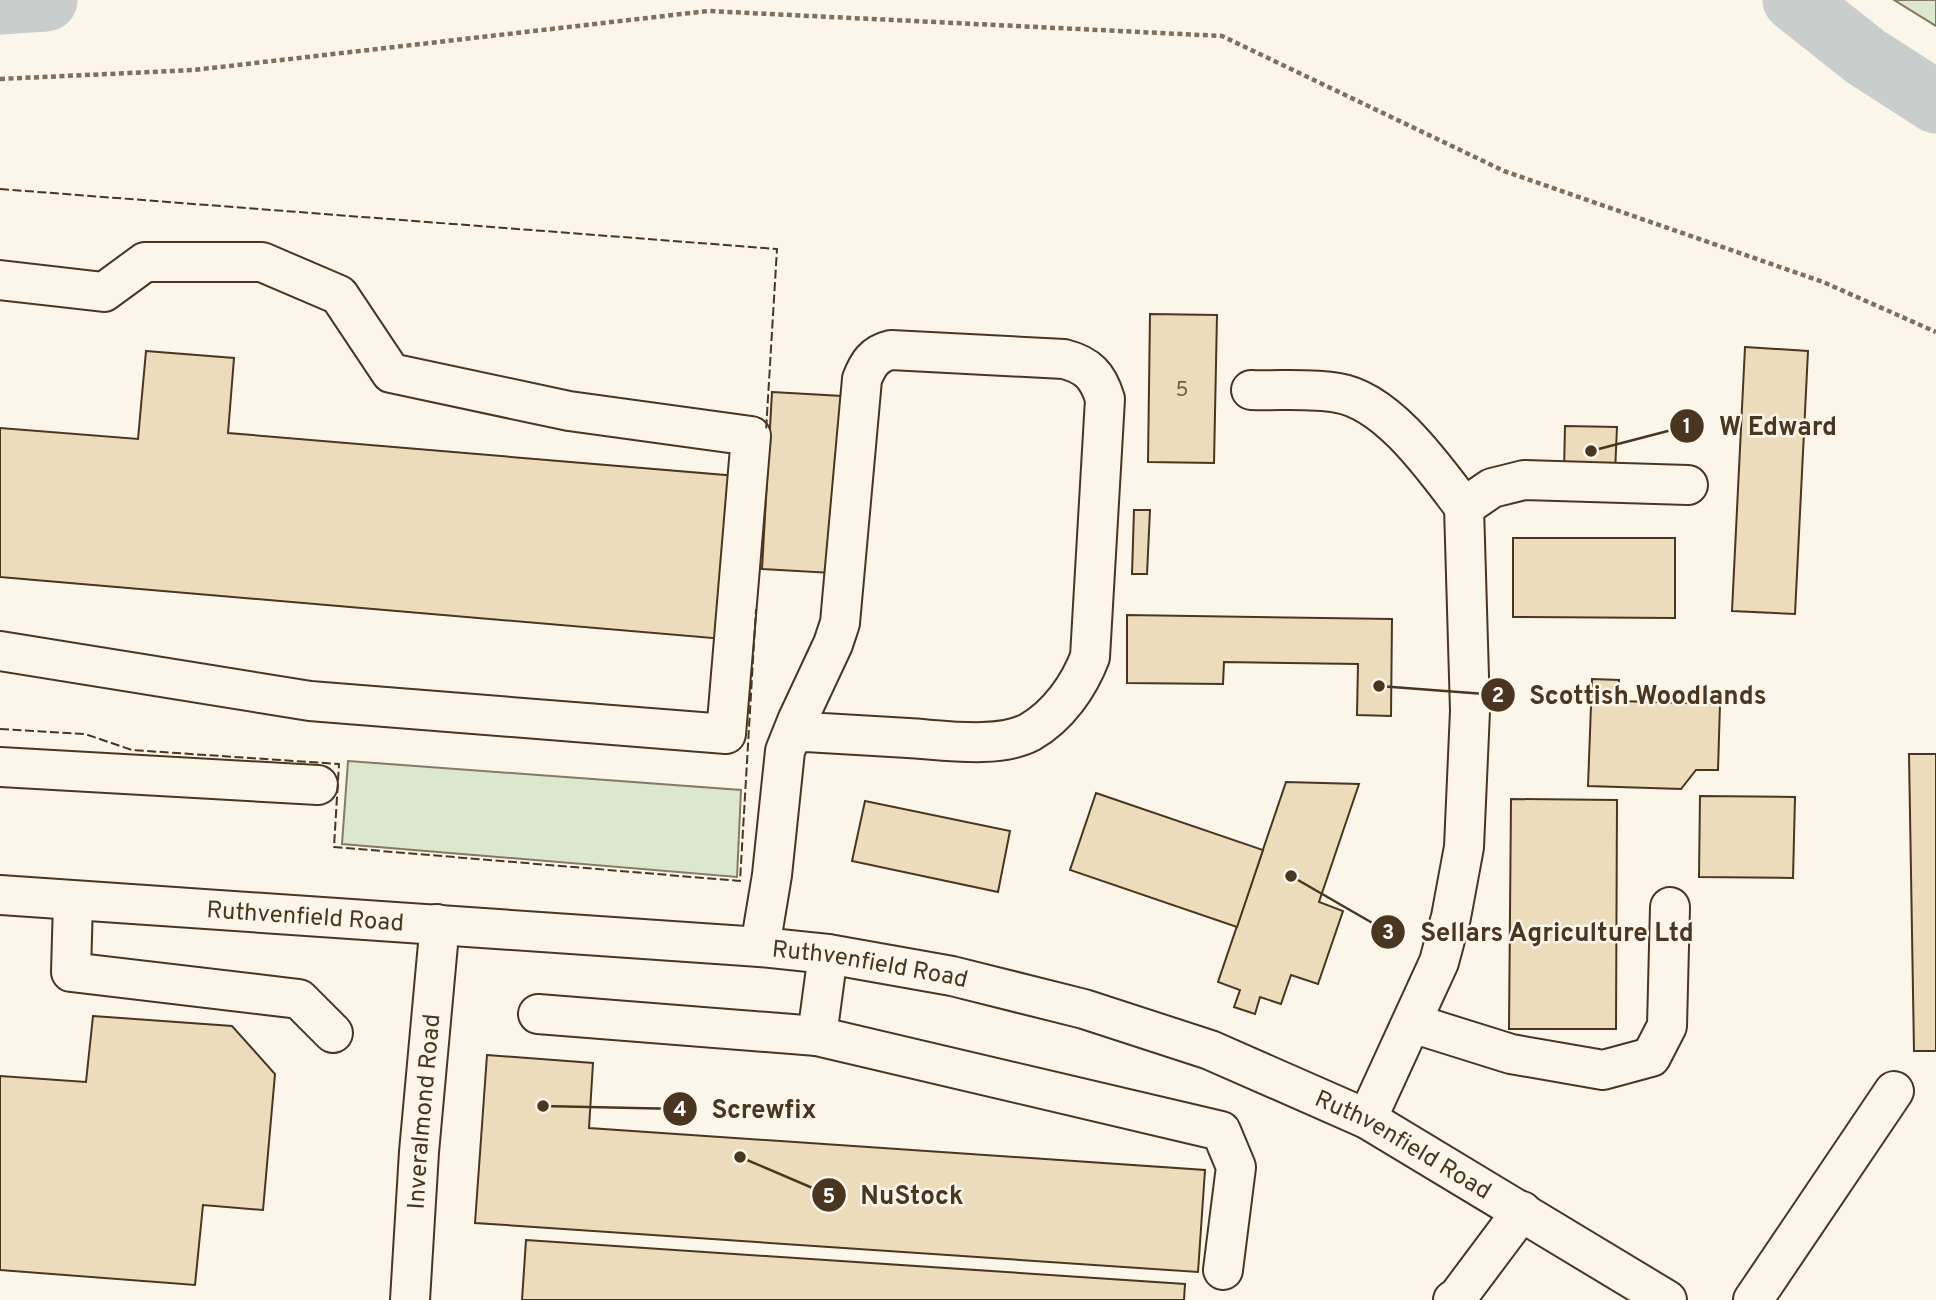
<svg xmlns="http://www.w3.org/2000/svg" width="1936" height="1300" font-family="Overpass,sans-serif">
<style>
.green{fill:#dce7d0;stroke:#887966;stroke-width:2}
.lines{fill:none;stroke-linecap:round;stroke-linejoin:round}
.river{stroke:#c9cecd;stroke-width:63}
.building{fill:#ecdcbc;stroke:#4a3520;stroke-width:2}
.minor-casing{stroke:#4a3520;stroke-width:42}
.path{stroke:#7f6f5c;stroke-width:4.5;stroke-dasharray:5 3.5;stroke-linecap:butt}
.minor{stroke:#fbf6e9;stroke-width:38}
.fence{stroke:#4a3520;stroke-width:2;stroke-dasharray:9 3.5;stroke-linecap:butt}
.labels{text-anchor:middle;stroke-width:5;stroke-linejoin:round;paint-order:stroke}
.number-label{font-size:21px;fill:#725f47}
.street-label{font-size:24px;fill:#4a3520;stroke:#fbf6e9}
.leader{fill:none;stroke:#4a3520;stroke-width:2.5}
.callout-dot{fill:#4a3520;stroke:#fbf6e9;stroke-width:2.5}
.mark-label{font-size:21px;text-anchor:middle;font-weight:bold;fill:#fff}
.callout-label{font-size:26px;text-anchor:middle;font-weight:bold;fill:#4a3520;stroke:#fbf6e9;stroke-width:5;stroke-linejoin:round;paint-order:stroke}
</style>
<rect width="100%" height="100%" fill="#fbf6e9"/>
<g class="green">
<polygon points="1894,0 1936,0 1936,26"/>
<polygon points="348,761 741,790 737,877 342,844"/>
</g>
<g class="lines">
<g class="river">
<polyline points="1794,0 1866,57 1936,102"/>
<polyline points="0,3 46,0"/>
</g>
</g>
<g class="building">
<polygon points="1150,314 1217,315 1214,463 1148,462"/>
<polygon points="1745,347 1808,351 1795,614 1732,611"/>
<polygon points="146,351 234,358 228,433 737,476 724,639 0,577 0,428 138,439"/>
<polygon points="772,392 842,396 832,573 762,569"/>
<polygon points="1565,426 1617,427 1615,473 1564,471"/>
<polygon points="1134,510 1150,510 1147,574 1132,574"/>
<polygon points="1513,538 1675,538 1675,618 1513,617"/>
<polygon points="1127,615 1392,619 1391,716 1357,715 1358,664 1224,662 1223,684 1127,683"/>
<polygon points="1592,679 1619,680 1619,701 1720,704 1718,770 1696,770 1681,789 1588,786"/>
<polygon points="1909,754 1936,754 1936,1051 1914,1051"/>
<polygon points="1286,782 1359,784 1319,902 1343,911 1318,984 1291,975 1281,1004 1260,997 1255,1014 1234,1007 1240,990 1218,982"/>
<polygon points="1096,793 1263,850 1237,927 1070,870"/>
<polygon points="1700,796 1795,797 1793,878 1699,877"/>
<polygon points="1511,799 1617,800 1616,1029 1509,1029"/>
<polygon points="865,801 1010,831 998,892 852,861"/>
<polygon points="93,1016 232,1026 275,1074 263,1210 203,1205 195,1285 0,1270 0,1076 86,1082"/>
<polygon points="487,1055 593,1063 589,1128 1205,1170 1198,1272 475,1223"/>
<polygon points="526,1240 1185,1284 1184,1300 522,1300"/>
</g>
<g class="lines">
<g class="minor-casing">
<g id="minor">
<polyline points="0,280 104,292 145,262 262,262 339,295 391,373 569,411 751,436 726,734 310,701 0,651"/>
<path d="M1251,390C1279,391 1310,388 1338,393C1388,401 1435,469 1464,507"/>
<polyline points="1464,507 1492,488 1524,480 1688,485"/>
<polyline points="0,767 318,785"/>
<path id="s1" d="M0,895L760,947L828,954L952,976L1084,1009L1210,1050L1367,1119L1667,1300"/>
<polyline points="73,902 71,972 299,999 333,1033"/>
<path d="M760,947L772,875L785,751L797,721L833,644L840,623L862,379C868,364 874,354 891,350L1064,359C1088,365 1098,376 1105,399L1090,657C1079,686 1058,716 1030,732C999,749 943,740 908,738C874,736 840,734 806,732L792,734"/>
<polyline points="828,954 817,1036 1221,1131 1236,1167 1223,1270"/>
<polyline points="538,1014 817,1036"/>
<polyline points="1412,1023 1511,1054 1603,1070 1651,1057 1667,1026 1670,907"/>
<polyline points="1367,1119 1439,962 1451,917 1464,847 1470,711 1464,507"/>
<path id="s2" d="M410,1300L419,1152L438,944L437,924"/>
<polyline points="1453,1300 1457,1298 1522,1211"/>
<polyline points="1753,1300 1894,1091"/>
</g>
</g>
<polyline class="path" points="0,79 194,70 708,11 1222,36 1504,171 1823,282 1936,332"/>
<use href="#minor" class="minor"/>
<g class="fence">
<polyline points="0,189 777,249 766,431"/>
<polyline points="0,729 85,734 132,750 339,764 334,847 740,881 756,609"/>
</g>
</g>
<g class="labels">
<g class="number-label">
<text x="1182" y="396">5</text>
</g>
<g class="street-label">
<text dy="8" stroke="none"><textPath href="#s1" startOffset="306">Ruthvenfield Road</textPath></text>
<text dy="8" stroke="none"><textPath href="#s1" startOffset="873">Ruthvenfield Road</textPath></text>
<text dy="8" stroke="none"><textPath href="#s2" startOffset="189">Inveralmond Road</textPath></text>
<text dy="8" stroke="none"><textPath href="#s1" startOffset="1440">Ruthvenfield Road</textPath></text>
</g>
</g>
<path class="leader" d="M1591 451L1687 426M1379 686L1498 695M1291 876L1388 932M543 1106L680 1109M740 1157L829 1195"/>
<g class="callout-dot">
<circle cx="1591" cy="451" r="7"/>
<circle cx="1379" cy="686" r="7"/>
<circle cx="1291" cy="876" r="7"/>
<circle cx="543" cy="1106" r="7"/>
<circle cx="740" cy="1157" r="7"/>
<circle cx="1687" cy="426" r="18"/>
<circle cx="1498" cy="695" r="18"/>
<circle cx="1388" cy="932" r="18"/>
<circle cx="680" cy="1109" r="18"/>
<circle cx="829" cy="1195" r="18"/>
</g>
<g class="mark-label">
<text x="1687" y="433">1</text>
<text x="1498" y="702">2</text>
<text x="1388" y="939">3</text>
<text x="680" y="1116">4</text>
<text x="829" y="1203">5</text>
</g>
<g class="callout-label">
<text x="1778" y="435">W Edward</text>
<text x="1648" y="704">Scottish Woodlands</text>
<text x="1557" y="941">Sellars Agriculture Ltd</text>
<text x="764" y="1118">Screwfix</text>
<text x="912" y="1204">NuStock</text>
</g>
</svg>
